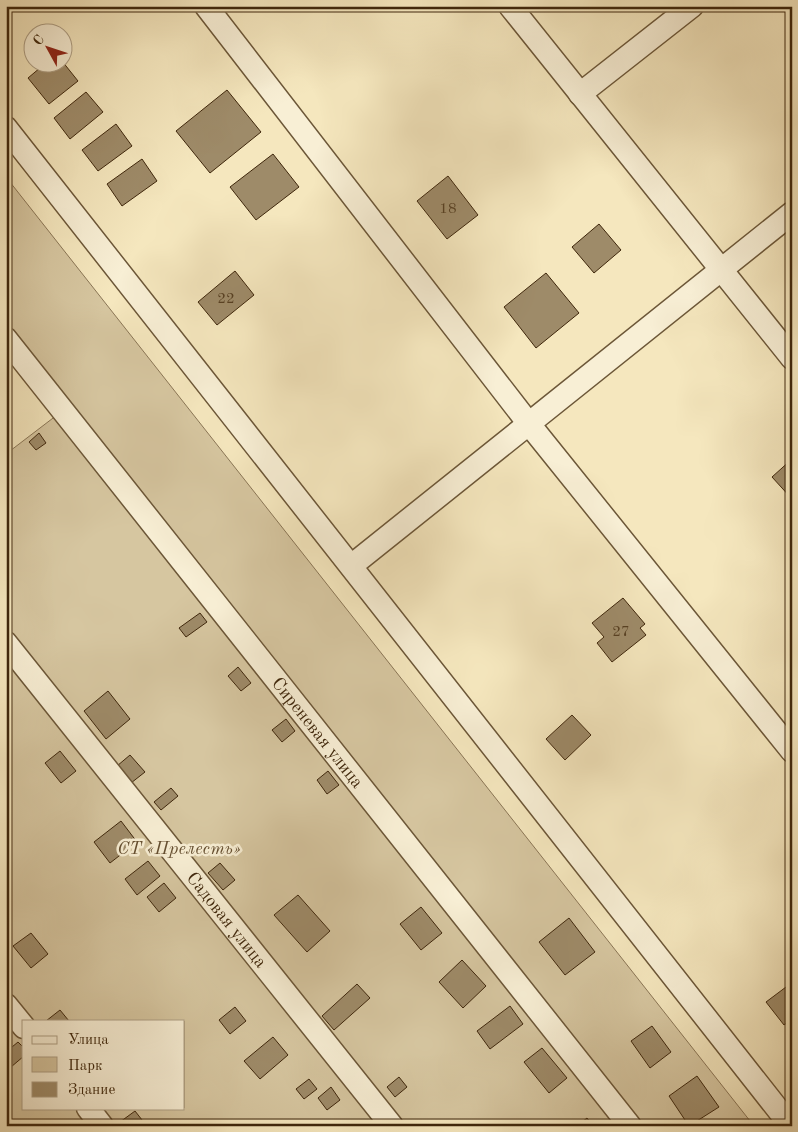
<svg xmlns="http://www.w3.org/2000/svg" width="798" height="1132" font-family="'Old Standard TT',serif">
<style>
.green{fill:#d6c6a0;stroke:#8a7656;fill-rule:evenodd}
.building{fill:#9e8b69;stroke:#3f270c}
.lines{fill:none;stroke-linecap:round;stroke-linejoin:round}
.minor-casing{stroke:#6c5738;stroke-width:25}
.minor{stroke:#f8efd5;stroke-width:22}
.labels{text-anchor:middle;stroke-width:5;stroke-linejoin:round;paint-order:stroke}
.number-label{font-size:15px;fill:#574023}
.street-label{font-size:18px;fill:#3f270c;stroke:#f8efd5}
.park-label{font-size:18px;font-style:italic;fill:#654f31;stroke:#f8efd5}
</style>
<rect width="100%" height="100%" fill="#f5e7be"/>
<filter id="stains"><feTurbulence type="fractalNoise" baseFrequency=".004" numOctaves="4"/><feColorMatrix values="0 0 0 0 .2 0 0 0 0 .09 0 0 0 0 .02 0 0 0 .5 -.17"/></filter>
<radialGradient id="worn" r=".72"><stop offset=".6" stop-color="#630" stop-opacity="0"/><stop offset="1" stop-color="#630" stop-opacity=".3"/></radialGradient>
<g class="green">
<polygon points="6,177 754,1126 637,1126 6,322"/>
<path d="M57,415L619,1126H6V454ZM24,1021H184V1108H24Z"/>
</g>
<g class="building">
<polygon points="62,61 78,81 49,104 28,78 47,62"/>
<polygon points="227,90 261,132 210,173 176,131"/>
<polygon points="86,92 103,112 70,139 54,118"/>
<polygon points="116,124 132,146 98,171 82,150"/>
<polygon points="273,154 299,187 256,220 230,187"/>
<polygon points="142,159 157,181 122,206 107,184"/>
<polygon points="448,176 478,215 447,239 417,201"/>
<polygon points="599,224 621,250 594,273 572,247"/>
<polygon points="235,271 254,295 217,325 198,302"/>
<polygon points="546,273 579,313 536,348 504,307"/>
<polygon points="39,433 46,443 36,450 29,442"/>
<polygon points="792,459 792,499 772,477"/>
<polygon points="623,598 645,624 640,628 646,635 612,662 597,643 604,637 592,623"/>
<polygon points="200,613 207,622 186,637 179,628"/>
<polygon points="238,667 251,683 241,691 228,676"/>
<polygon points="108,691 130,719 106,739 84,711"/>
<polygon points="572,715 591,735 565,760 546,739"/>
<polygon points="286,719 295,731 282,742 272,730"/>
<polygon points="60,751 76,771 61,783 45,763"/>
<polygon points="130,755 145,772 131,783 117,766"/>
<polygon points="328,771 339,785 327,794 317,780"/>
<polygon points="171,788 178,796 161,810 154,802"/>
<polygon points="121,821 137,842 110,863 94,842"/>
<polygon points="148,861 160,876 137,895 125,879"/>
<polygon points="220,863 235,880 223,890 208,873"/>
<polygon points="164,883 176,898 159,912 147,897"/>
<polygon points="298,895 330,931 307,952 274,915"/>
<polygon points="421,907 442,933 421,950 400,924"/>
<polygon points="569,918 595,952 565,975 539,942"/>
<polygon points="31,933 48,954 31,968 13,946"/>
<polygon points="462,960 486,986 463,1008 439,982"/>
<polygon points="357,984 370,998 334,1030 322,1016"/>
<polygon points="790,984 792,1019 784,1025 766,1002"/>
<polygon points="510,1006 523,1024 490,1049 477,1031"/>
<polygon points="235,1007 246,1021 230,1034 219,1020"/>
<polygon points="60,1010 69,1021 46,1021"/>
<polygon points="652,1026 671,1052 650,1068 631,1041"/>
<polygon points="273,1037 288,1055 260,1079 244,1061"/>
<polygon points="18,1042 24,1048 24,1056 11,1067 6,1061 6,1052"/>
<polygon points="542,1048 567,1078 549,1093 524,1062"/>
<polygon points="697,1076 719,1107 689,1126 669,1096"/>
<polygon points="399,1077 407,1087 395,1097 387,1087"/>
<polygon points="309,1079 317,1089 304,1099 296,1089"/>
<polygon points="331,1087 340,1100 327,1110 318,1098"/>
<polygon points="135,1111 146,1125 123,1126 120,1122"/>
<polygon points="587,1118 593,1126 577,1126"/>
</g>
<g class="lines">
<g class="minor-casing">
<g id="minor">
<polyline points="206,6 529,424 792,751"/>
<polyline points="510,6 792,358"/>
<polyline points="580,94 692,6"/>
<polyline points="6,128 791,1126"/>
<path id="s1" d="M6,339L630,1126"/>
<polyline points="351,566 792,213"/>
<path id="s2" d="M6,643L392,1126"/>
<polyline points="6,1005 24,1027"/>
<polyline points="88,1108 102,1126"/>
</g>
</g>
<use href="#minor" class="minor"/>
</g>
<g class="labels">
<g class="number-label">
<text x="448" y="213">18</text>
<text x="226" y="303">22</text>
<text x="621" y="636">27</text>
</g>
<g class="street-label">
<text dy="6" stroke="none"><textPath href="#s1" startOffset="502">Сиреневая улица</textPath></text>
<text dy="6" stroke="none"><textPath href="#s2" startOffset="354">Садовая улица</textPath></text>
</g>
<g class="park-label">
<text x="179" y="854">СТ «Прелесть»</text>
</g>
</g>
<rect width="798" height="1132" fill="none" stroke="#f5e7be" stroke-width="25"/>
<rect x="8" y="8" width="783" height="1117" fill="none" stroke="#3f270c" stroke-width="2.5"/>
<rect x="12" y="12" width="773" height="1107" fill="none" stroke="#3f270c"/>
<rect x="22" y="1020" width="162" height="90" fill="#f8efd5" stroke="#ae9f85"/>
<rect x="32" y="1036" width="25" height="8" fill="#f8efd5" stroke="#ae9f85"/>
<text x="68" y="1044" font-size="15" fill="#3f270c">Улица</text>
<rect x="32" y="1057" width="25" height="15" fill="#d6c6a0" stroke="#ae9f85"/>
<text x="68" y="1070" font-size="15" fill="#3f270c">Парк</text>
<rect x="32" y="1082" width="25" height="15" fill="#9e8b69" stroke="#ae9f85"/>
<text x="68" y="1094" font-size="15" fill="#3f270c">Здание</text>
<g transform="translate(48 48) rotate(310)"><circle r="24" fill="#f8efd5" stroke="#ae9f85"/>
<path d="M0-4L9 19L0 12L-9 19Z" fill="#8f2418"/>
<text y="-8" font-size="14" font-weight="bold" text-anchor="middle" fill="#3f270c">С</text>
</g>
<rect width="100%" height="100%" filter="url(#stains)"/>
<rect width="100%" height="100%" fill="url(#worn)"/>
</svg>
